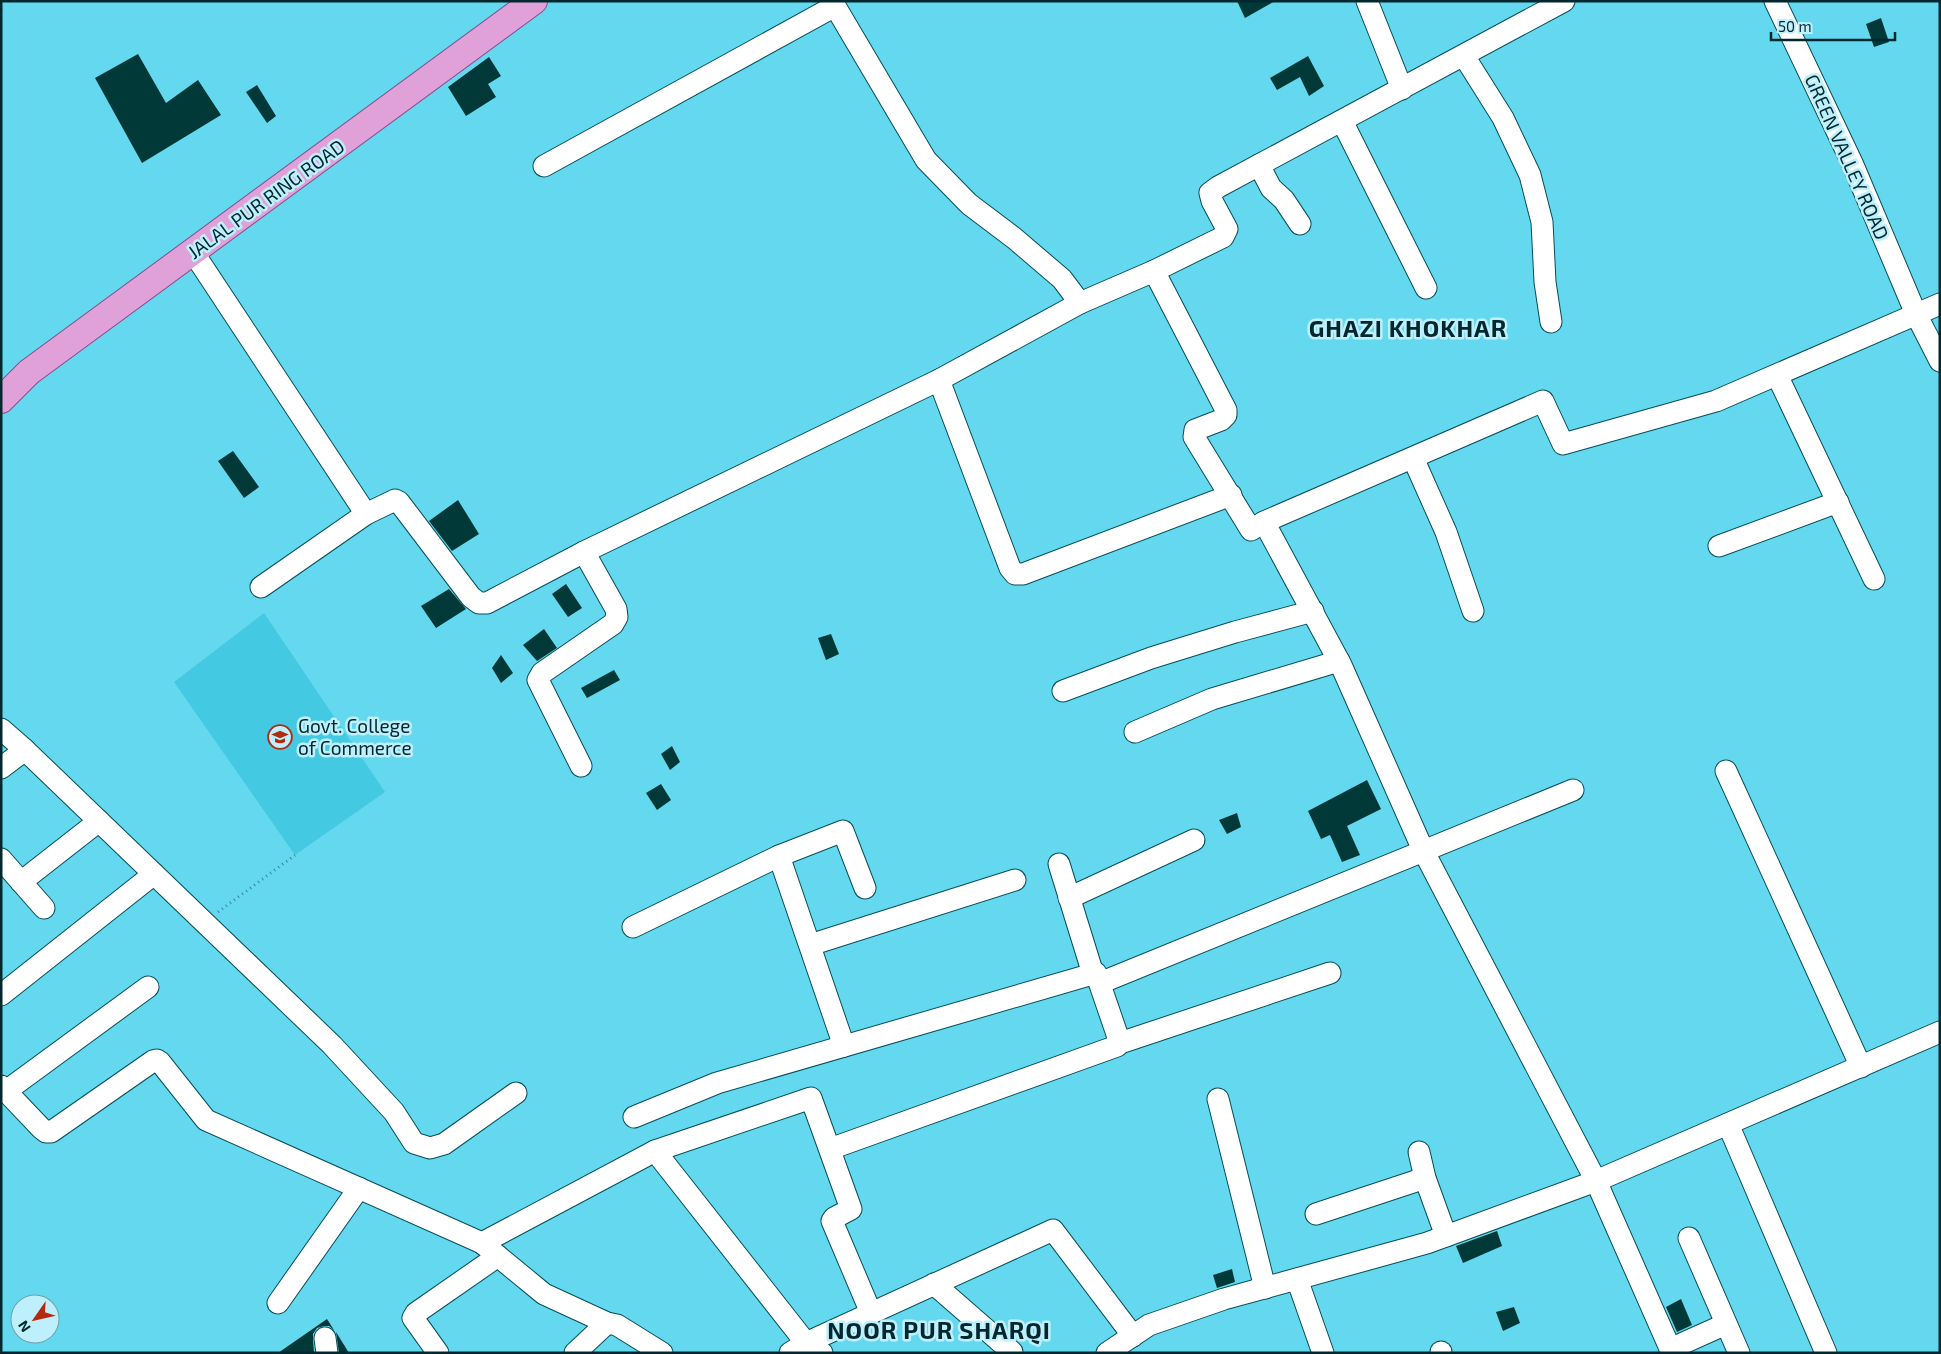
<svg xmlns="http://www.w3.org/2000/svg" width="1941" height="1354" font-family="'Exo 2',sans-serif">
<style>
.built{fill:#44c9e2}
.building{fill:#003938}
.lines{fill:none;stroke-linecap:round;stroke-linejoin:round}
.minor-casing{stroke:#064e5a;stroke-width:23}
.major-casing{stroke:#854e8c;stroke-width:28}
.path{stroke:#378999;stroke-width:3;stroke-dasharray:1 4;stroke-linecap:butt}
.minor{stroke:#fff;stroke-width:21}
.major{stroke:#e0a1d8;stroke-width:26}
.labels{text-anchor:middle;stroke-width:5;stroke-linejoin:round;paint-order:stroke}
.street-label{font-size:19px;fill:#01282f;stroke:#bdf0fc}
.poi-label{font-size:19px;fill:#01282f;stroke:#bdf0fc;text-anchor:start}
.district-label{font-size:24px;font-weight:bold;letter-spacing:1px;fill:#01282f;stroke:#bdf0fc}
</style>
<rect width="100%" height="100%" fill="#63d8ef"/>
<polygon class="built" points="264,613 385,792 295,855 174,682"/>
<g class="building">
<polygon points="1237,1 1275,1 1245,18"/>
<polygon points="1881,18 1889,42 1874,47 1866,24"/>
<polygon points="138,54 166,103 198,80 221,115 142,163 95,78"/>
<polygon points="1308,56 1324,86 1309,96 1300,77 1277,90 1270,78"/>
<polygon points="489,57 501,76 488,84 496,97 466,116 448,87"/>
<polygon points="257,85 276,116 267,123 246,92"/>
<polygon points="233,451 259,487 244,498 218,461"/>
<polygon points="458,500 479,534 452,551 429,521"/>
<polygon points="566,584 582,608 568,617 552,594"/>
<polygon points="449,589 466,609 436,628 421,606"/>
<polygon points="544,629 557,648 537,661 523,645"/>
<polygon points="831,634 839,654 826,660 818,638"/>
<polygon points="501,655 513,673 501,683 492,668"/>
<polygon points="614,670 620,680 587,698 581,688"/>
<polygon points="672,746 680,762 670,770 661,754"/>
<polygon points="1367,780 1381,809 1347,826 1360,855 1342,862 1330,835 1321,839 1308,811"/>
<polygon points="661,784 671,800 657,810 646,793"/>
<polygon points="1237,813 1241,827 1227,834 1219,820"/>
<polygon points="1497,1231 1502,1246 1463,1263 1456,1246"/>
<polygon points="1232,1269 1235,1282 1217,1288 1213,1275"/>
<polygon points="1681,1299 1692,1325 1677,1332 1666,1307"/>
<polygon points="1514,1307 1520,1323 1503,1331 1496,1312"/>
<polygon points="327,1319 334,1330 329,1326 324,1326 317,1328 313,1334 313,1339 314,1353 278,1353"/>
<polygon points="336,1332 349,1353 339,1353"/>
</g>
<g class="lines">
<g class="minor-casing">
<g id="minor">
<polyline points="832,1 926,160 969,204 1014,238 1062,279 1080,303"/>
<polyline points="1367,1 1402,89"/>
<polyline points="1775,1 1853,165 1916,314 1940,361"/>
<polyline points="1464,56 1503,118 1530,175 1542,222 1545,282 1551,322"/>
<polyline points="1342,121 1426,288"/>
<polyline points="1259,165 1271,188 1284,200 1300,224"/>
<polyline points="544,166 835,6"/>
<polyline points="193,252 366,514"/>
<polyline points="1154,271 1226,410 1226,415 1221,420 1195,430 1194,437 1251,530 1264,522 1341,665 1423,850 1596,1181 1672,1353"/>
<polyline points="1777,375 1874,579"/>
<polyline points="939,380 1010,568 1015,574 1023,574 1231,495"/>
<polyline points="1413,458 1446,532 1473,611"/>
<polyline points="1264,522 1543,401 1563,444 1716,401 1940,304"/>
<polyline points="1719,546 1838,502"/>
<polyline points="261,587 366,514 395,500 399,502 471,597 479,603 487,603 584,552 939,380 1080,303 1154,271 1223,237 1227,229 1212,201 1210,193 1218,187 1564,1"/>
<polyline points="1063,691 1151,658 1235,632 1313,611"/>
<polyline points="1,729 25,750 332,1045 394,1112 414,1143 430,1148 444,1144 516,1093"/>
<polyline points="1135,732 1212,699 1339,661"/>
<polyline points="581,766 538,680 542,673 613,624 617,617 616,609 584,552"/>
<polyline points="1,768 25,750"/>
<polyline points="1726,771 1861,1067"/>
<polyline points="779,856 844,1046"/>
<polyline points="1,859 44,908"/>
<polyline points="1059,864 1093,974"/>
<polyline points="21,882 99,821"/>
<polyline points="1069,898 1194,840"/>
<polyline points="633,927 779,856 843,831 865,888"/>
<polyline points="810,945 1015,880"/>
<polyline points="1100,983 1573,790"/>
<polyline points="1,995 154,874"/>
<polyline points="1,1086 41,1128 46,1132 51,1132 153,1061 157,1060 160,1062 206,1120 482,1243 544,1294 607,1323 617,1325 662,1353"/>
<polyline points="6,1091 148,987"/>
<polyline points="1218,1099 1265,1288"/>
<polyline points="634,1117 717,1083 1096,973 1120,1043"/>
<polyline points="1728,1124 1826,1353"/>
<polyline points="830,1149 1117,1046 1120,1043 1330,973"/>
<polyline points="655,1151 806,1343 1053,1230 1133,1336"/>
<polyline points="1419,1152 1425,1178 1446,1236"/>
<polyline points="1316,1214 1425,1178"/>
<polyline points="1689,1238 1739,1353"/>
<polyline points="482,1243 655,1151 811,1098 851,1209 834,1218 832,1221 871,1313"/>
<polyline points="1297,1279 1323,1353"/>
<polyline points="934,1284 1012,1352"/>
<polyline points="278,1303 359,1188"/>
<polyline points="325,1338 327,1353"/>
<polyline points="1670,1349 1726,1324"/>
<polyline points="1441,1352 1441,1353"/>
<polyline points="438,1353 413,1318 416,1313 498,1256"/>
<polyline points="575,1353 607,1323"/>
<polyline points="790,1353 806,1343 822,1353"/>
<polyline points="1107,1353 1149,1325 1224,1299 1427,1243 1596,1181 1940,1032"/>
</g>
</g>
<g class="major-casing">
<polyline id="major" points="1,400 29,372 534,1"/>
</g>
<polyline class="path" points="218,912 295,855"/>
<use href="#minor" class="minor"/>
<use href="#major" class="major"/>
</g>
<defs>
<g id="university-ring" transform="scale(1.25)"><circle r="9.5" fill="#bdf0fc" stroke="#b5290e" stroke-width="1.5"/><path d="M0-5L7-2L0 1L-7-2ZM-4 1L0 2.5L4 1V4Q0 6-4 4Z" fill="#b5290e"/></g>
</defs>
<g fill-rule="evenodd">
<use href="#university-ring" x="280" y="737"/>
</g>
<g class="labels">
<g class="street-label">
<text transform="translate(1847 157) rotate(66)" y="7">GREEN VALLEY ROAD</text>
<text transform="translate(266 199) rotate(-36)" y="7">JALAL PUR RING ROAD</text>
</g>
<g class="poi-label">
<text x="298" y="733">Govt. College<tspan x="298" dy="22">of Commerce</tspan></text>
</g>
<g class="district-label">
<text x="1408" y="337">GHAZI KHOKHAR</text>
<text x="939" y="1339">NOOR PUR SHARQI</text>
</g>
</g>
<rect width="1941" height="1354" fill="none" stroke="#01282f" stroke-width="5"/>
<g transform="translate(35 1319) rotate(236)"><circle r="24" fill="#bdf0fc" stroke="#72a0aa"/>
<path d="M0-4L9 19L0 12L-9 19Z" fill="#b5290e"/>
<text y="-8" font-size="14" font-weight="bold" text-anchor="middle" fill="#01282f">N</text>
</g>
<path d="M1771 32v8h124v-8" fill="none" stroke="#01282f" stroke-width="2.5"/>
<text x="1778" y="32" font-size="15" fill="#01282f" stroke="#bdf0fc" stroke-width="4" paint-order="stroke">50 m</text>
</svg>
